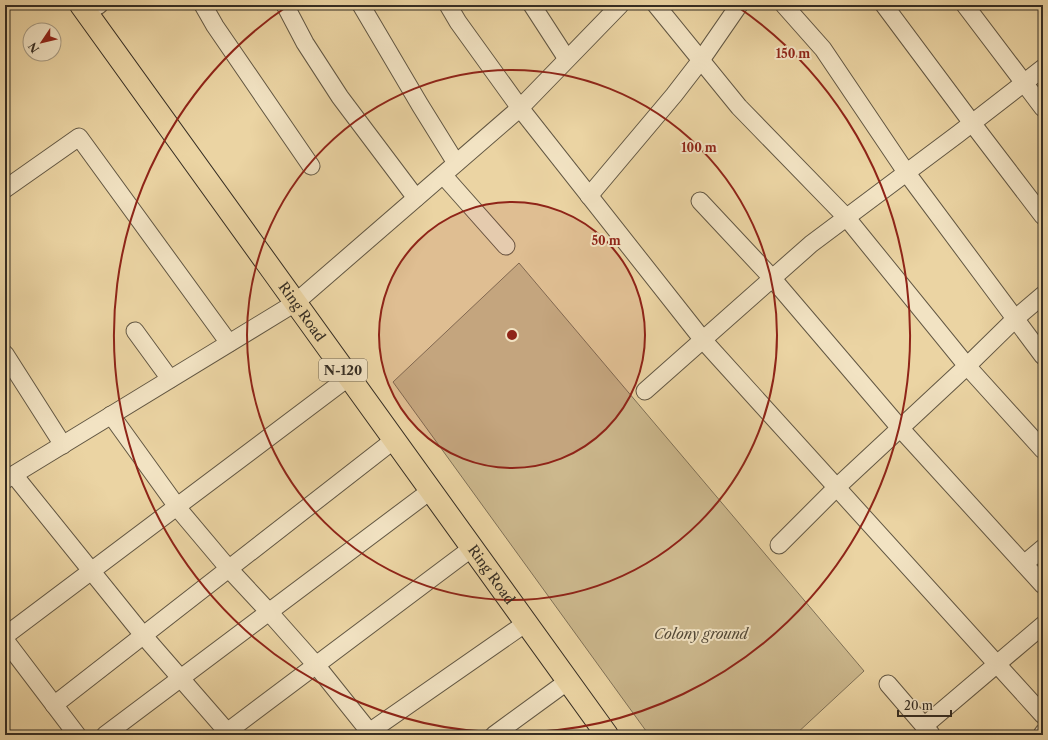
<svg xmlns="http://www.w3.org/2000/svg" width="1048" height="740" font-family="'Libre Caslon Text',serif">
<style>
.green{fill:#ccb88d;stroke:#807258}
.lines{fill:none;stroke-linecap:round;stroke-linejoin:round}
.minor-casing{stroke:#625743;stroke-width:19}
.highway-casing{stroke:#352d23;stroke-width:24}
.minor{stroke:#f2e3c3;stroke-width:17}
.highway{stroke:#ebd4a3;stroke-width:22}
.ring{fill:none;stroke:#8f2418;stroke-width:2}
.labels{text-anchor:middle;stroke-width:4;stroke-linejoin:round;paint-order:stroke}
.shield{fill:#f2e3c3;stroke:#6e6453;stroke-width:1}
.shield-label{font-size:13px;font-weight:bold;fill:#352d23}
.street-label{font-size:14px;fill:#352d23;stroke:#f2e3c3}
.park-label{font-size:14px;font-style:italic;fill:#534938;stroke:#f2e3c3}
.centre{fill:#8f2418;stroke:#f2e3c3;stroke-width:2}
.ring-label{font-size:12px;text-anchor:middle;font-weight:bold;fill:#8f2418;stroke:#f2e3c3;stroke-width:4;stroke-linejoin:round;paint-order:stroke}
</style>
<rect width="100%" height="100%" fill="#ebd4a3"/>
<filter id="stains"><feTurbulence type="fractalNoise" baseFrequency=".005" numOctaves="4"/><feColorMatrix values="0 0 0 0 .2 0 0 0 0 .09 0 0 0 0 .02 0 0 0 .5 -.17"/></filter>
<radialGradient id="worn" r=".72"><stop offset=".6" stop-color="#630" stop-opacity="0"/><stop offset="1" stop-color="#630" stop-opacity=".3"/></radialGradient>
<polygon class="green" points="519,263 864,671 795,735 649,735 393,382"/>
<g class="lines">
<g class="minor-casing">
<g id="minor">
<polyline points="203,5 215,26 311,166"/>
<polyline points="285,5 305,43 340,97 416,198"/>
<polyline points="361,5 420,105 456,163"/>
<polyline points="448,5 458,22 520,108 703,340 1043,715"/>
<polyline points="532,5 567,59"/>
<polyline points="656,5 739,107 846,217 967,366 1043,450"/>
<polyline points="784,5 823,49 906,172 1043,356"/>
<polyline points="884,5 972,123 1043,216"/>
<polyline points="965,5 1043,108"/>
<polyline points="87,12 99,5"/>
<polyline points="443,175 506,246"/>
<polyline points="5,189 79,137 229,343"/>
<polyline points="589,196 674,95 701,60 739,5"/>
<polyline points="700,201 772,278 900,428 1043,585"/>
<polyline points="135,331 170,379"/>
<polyline points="5,354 63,445"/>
<polyline points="645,391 811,244 958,134 1043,68"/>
<polyline points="111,415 181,512 229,569 269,612 316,665 372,735"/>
<polyline points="14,475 143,635 230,735"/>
<polyline points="5,480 295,303 520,108 620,5"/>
<polyline points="779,545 837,487 967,366 1016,318 1043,295"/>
<polyline points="1024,564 1043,548"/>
<polyline points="5,636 349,377"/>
<polyline points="5,640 77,735"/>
<polyline points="888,684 931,734"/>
<polyline points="54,705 394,440"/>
<polyline points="924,726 1043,625"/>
<polyline points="105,735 430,491"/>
<polyline points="223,735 472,548"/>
<polyline points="365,735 526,623"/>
<polyline points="494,735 568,681"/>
<polyline points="1042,735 1043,733"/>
</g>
</g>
<g class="highway-casing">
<g id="highway">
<path id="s1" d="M81,5L607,735"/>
</g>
</g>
<use href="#minor" class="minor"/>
<use href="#highway" class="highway"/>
</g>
<circle cx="512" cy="335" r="133" fill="#8f2418" fill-opacity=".12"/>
<g class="ring">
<circle cx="512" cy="335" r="133"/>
<circle cx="512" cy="335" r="265"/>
<path d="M735 5A398 398 0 1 1 289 5"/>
</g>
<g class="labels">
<rect class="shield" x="319" y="359" width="48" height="22" rx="3"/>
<g class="shield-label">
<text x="343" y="375">N-120</text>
</g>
<g class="street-label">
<text dy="5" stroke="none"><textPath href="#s1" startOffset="378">Ring Road</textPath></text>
<text dy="5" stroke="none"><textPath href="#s1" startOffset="702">Ring Road</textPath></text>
</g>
<g class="park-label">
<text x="701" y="639">Colony ground</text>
</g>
</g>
<circle cx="512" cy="335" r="6" class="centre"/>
<g class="ring-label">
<text x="793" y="58">150 m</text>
<text x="699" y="152">100 m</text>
<text x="606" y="245">50 m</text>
</g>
<rect width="1048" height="740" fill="none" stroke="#ebd4a3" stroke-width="20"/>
<rect x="6" y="6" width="1036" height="728" fill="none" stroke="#352d23" stroke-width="2"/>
<rect x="10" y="10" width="1028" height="720" fill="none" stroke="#352d23"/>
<g transform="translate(42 42) rotate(235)"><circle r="19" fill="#f2e3c3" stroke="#a69a83"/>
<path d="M0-3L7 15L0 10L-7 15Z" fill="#8f2418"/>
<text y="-6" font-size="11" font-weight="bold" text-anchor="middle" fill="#352d23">N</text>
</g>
<path d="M898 710v6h53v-6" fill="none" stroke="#352d23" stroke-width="2"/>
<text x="904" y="710" font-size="12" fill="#352d23" stroke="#f2e3c3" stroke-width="3" paint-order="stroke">20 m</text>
<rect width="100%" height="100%" filter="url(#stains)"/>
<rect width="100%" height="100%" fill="url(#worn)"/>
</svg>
